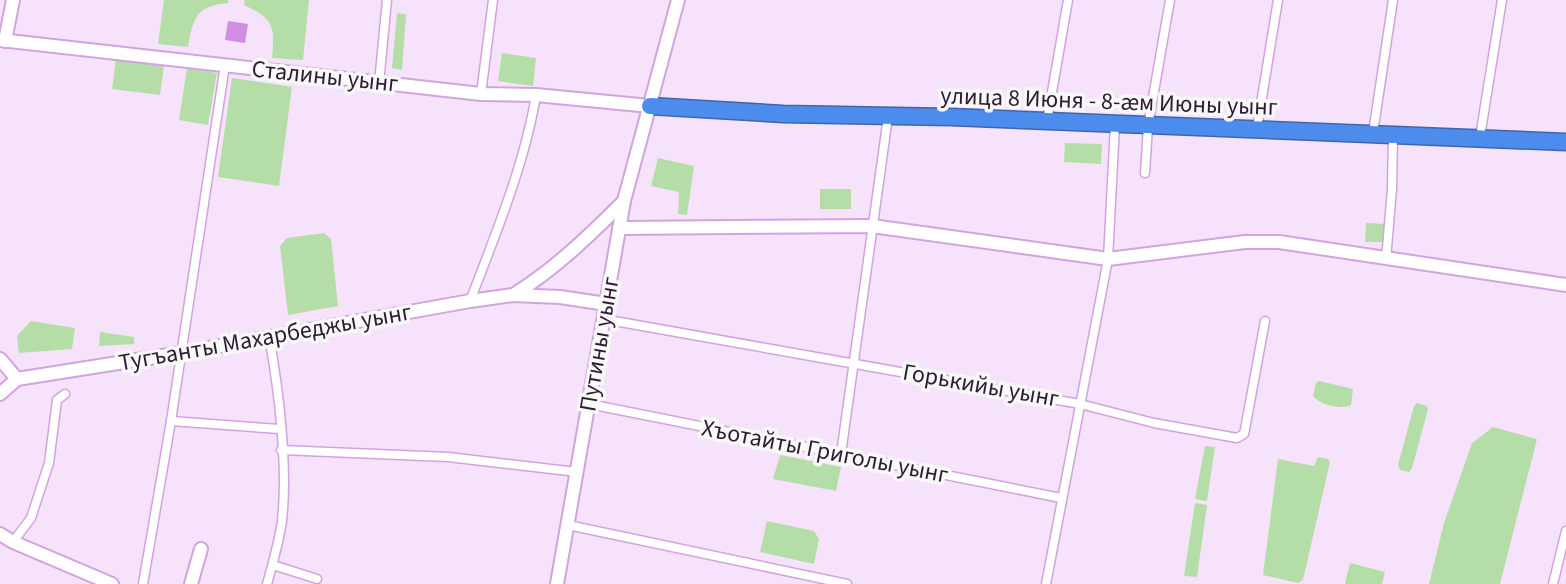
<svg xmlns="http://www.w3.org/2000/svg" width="1566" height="584" font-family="'Source Sans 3',sans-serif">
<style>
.green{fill:#b4dda7}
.water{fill:#d08de3}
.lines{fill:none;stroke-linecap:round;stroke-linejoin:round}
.street-casing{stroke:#d1a4de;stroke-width:11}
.secondary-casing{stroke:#d1a4de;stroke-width:16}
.highway-casing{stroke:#4165ac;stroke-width:19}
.street{stroke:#fff;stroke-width:8}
.secondary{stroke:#fff;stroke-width:12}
.highway{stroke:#4b8ced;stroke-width:16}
.labels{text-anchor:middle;stroke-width:7;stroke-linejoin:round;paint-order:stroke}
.street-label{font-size:24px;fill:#2e1c33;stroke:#f8f8f8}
</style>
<rect width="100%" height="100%" fill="#f6e3fb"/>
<g class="green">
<path d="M164,0H228V3C196,6 193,18 188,47L158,44Z"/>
<path d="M245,0H309L303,60L272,58C275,26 274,19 244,5Z"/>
<polygon points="397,13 406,14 402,70 392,68"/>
<polygon points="502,53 536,58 533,86 498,81"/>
<polygon points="116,59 164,65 160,95 112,89"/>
<polygon points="187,68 217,73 208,125 179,120"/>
<polygon points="232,78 292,87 279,186 218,177"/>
<polygon points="1065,143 1102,144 1101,164 1064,162"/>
<polygon points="658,158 694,166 687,215 678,214 679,192 651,186"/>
<rect x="820" y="189" width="31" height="20"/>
<polygon points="1366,223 1386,224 1383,242 1365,242"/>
<polygon points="324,233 331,239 338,306 288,315 280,246 287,238"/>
<polygon points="31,321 75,328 72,349 19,353 17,336"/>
<polygon points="100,332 134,337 134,344 99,346"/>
<path d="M1319,381L1353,389L1351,405C1341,410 1320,405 1313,396L1316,383Z"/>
<polygon points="1417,403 1427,406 1428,409 1412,468 1409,472 1400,470 1398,465 1414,406"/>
<polygon points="1493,427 1537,439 1500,584 1429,584 1444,523 1472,443"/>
<polygon points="1205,446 1215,447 1207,501 1195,499"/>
<polygon points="780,455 841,467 836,491 773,479"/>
<polygon points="1318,457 1328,459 1330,462 1303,580 1298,583 1263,575 1278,459 1314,466"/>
<polygon points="1195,503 1207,505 1197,577 1184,576"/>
<polygon points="767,521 814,531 819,539 814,564 760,552"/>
<polygon points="1350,563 1385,572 1382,584 1345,584"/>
</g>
<polygon class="water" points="228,21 248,24 245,43 225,40"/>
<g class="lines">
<g class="street-casing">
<g id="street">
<polyline points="379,83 387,0"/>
<polyline points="481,94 493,0"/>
<polyline points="1047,121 1068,0"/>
<polyline points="1257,128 1278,0"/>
<polyline points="1373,133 1393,0"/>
<polyline points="1480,137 1502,0"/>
<polyline points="1145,173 1148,126 1170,0"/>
<polyline points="1386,260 1392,189 1393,134"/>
<path d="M470,301C495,236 525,163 536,95"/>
<polyline points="603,319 1080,404 1154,423 1237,438 1244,434 1246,424 1265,321"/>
<polyline points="589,404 1061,498"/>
<polyline points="171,421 279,429"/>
<polyline points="281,450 448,457 577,472"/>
<polyline points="841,454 888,117"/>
<polyline points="568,525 847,584"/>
<polyline points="13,542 31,518 49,463 57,400 65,394"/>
<polyline points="273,565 317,579"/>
<polyline points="143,584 171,421 225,65"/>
<path d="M267,584C273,563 279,542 282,521C288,466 279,391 269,336"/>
<polyline points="1046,584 1108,259 1115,125"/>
<polyline points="1553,584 1566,531"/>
</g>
</g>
<g class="secondary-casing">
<g id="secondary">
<polyline points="0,40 481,94 536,95 650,106"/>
<polyline points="5,41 13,0"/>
<polyline points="619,228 872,226 1108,259 1245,242 1279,242 1566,285"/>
<path d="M513,295C555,269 589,236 624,201"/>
<polyline points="0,359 17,379"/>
<polyline points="17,379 181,353 470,301 513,295 560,297 606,304"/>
<polyline points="0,394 17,379"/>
<polyline points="0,534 13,542 112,584"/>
<polyline points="191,584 201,549"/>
<polyline points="557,584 624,201 678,0"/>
</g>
</g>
<g class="highway-casing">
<polyline id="highway" points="650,106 783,114 951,117 1566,142"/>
</g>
<use href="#street" class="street"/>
<use href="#secondary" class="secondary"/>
<use href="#highway" class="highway"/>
</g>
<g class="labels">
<g class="street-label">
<text transform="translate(325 76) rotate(6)" y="8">Сталины уынг</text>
<text transform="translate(1109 101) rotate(2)" y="8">улица 8 Июня - 8-ӕм Июны уынг</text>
<text transform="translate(265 337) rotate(-10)" y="8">Тугъанты Махарбеджы уынг</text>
<text transform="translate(599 344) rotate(-80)" y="8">Путины уынг</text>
<text transform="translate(981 385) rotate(10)" y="8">Горькийы уынг</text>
<text transform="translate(825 451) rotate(11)" y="8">Хъотайты Григолы уынг</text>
</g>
</g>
</svg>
